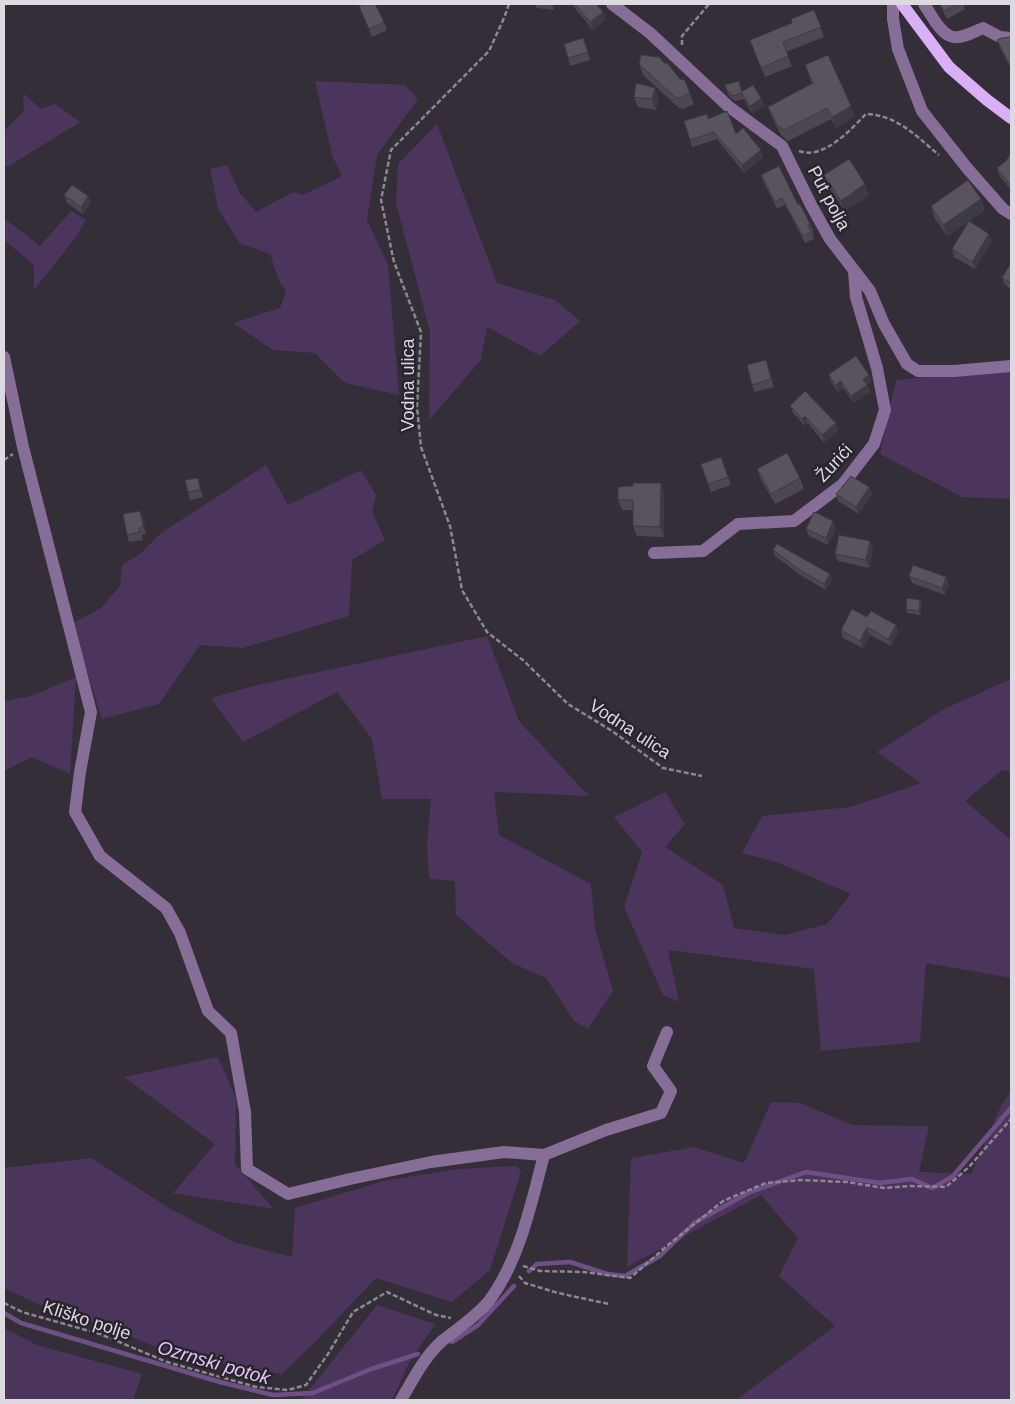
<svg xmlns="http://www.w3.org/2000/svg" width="1015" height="1404" font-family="Arial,sans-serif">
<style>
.green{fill:#4c355c}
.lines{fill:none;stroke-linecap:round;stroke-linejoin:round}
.stream{stroke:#704f86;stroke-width:4.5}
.path{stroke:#8c888f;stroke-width:2.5;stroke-dasharray:5 2.5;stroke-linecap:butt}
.minor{stroke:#876e99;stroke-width:12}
.major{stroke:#d9b0f6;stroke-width:12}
.wall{fill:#4d4750}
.shaded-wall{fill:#3e3a41}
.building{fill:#59535d;stroke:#3e3a41}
.labels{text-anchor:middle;stroke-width:5;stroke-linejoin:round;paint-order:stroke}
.street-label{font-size:18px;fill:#dcd9df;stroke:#29242d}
.water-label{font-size:19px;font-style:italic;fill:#e1c5f6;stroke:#29242d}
</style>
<rect width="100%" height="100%" fill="#332e37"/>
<g class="green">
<polygon points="315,81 405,85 418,99 377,155 367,220 388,265 399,395 345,383 315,353 273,350 233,323 280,308 286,291 279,281 270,254 239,243 218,208 210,169 227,165 240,193 256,212 293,192 303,195 342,176 332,155"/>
<polygon points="23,93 41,109 55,104 80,122 9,166 4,166 4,131 24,111"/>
<polygon points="437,124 497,283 555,300 580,321 540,356 487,327 481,360 429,420 430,332 396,203 398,164"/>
<polygon points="71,211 86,220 76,237 34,290 34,265 4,240 4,218 40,246"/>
<polygon points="1011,369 1011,499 962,497 880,454 896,380"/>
<polygon points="266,465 288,505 361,470 376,495 372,512 385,540 352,560 349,616 243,648 200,645 159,704 102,719 72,624 101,608 120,586 122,565 140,554 161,533"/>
<polygon points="487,636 519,721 589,796 494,792 499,835 591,884 595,929 613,991 588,1029 574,1021 546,978 512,963 456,915 455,881 429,879 427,844 431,799 382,799 372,739 337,692 243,742 211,698 253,686"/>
<polygon points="76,677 70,774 32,757 4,771 4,701 31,696"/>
<polygon points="1011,679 1011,772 1002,770 965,801 1011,840 1011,978 926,963 920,1042 821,1051 814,969 668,950 679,1002 663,995 624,907 642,852 614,817 665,792 685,824 665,847 723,885 734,928 785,935 827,924 851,894 776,862 742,853 762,816 850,807 921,783 877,752 944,709"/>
<polygon points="218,1057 236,1098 235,1164 274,1209 173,1193 215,1144 124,1077"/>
<polygon points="1011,1091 1011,1400 736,1400 835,1326 779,1276 798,1238 761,1195 627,1267 631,1158 694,1147 744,1163 771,1102 800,1103 852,1125 929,1126 919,1172 971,1174 1002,1104"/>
<polygon points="91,1158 169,1208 234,1242 292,1257 295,1208 383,1181 458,1169 517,1166 521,1172 490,1270 452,1302 376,1278 314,1343 282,1374 174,1355 109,1327 61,1315 4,1288 4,1168"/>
<polygon points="377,1305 435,1324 409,1363 392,1400 301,1400"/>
<polygon points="4,1328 37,1345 142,1374 133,1400 4,1400"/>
</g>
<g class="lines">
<g class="stream">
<polyline points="529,1271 537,1264 570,1262 607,1274 625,1276 660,1256 694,1223 748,1193 806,1172 880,1183 912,1179 932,1188 952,1177 1011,1108"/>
<polyline points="4,1313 21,1323 220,1382 273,1395 313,1393 371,1369 418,1354"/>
<polyline points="452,1342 478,1325 514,1286"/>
</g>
<g class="path">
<polyline points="509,4 504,18 489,51 391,150 381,200 394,262 421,332 417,407 421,447 450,526 462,590 487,632 524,661 568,704 612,731 663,768 702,776"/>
<polyline points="682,45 682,36 709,4"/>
<path d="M799,151C824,160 850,130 866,114C897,115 916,136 939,155"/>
<polyline points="4,460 13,454"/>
<polyline points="523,1266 540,1271 584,1272 630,1278 668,1245 723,1201 766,1183 801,1180 847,1182 884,1188 910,1186 946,1187 969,1167 1011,1119"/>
<polyline points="519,1276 525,1283 558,1293 609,1304"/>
<polyline points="4,1303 22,1312 100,1334 167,1362 256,1387 288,1390 306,1385 328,1354 353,1312 387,1292 436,1315 451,1318"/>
</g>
<g class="minor">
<polyline points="612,4 650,33 728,106 782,146 811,205 830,239 870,291 884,324 907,364 918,371 954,371 1011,366"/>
<polyline points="893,4 893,19 898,49 922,111 967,168 1003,209 1011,214"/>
<path d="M924,4C931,14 940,34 953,37C962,39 975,31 983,28L1000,37L1011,38"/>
<polyline points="4,357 23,447 91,712 80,772 75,812 100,856 166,908 180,933 208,1011 231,1033 245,1112 247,1169 288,1194 350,1179 431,1162 504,1152 544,1155 606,1130 661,1113 671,1091 653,1066 667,1032"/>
<polyline points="654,553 703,551 738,524 794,521 843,484 874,444 885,410 877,368 856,297 854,271"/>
<path d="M401,1400C413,1380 424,1357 442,1341C458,1328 476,1317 489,1301C520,1259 531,1204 544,1155"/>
</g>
<polyline class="major" points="902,4 949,67 987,100 1011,118"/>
</g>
<g class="wall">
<polygon points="535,4 554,4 554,10 537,8"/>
<polygon points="573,4 596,4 606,19 593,30 575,8"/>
<polygon points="939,4 963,4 965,9 947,19"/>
<polygon points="359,6 384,22 387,30 372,37"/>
<polygon points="814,10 824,37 786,52 792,66 765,77 750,40 792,23"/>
<polygon points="1011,37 1011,69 1000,48 997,40"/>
<polygon points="586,46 590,60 570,66 568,58"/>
<polygon points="664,63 681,80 684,79 694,104 683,109 679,108 643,75 639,64"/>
<polygon points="805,65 855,116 836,128 831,119 788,141 781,135 772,117 768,107 812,84"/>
<polygon points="725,85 761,98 764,106 752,113 744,99 735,101 729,96"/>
<polygon points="655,88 659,99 656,110 638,107 634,97"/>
<polygon points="708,119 736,134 763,157 744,173 717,139 692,147 690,140"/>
<polygon points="1011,153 1011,190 999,175 997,168 1006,161"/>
<polygon points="761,175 798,205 810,224 813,231 812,232 814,239 805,243 785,205 777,209 764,183"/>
<polygon points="824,175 869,195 845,211 828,186"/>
<polygon points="64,195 88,196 91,203 83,214 67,203"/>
<polygon points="981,199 985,210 947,236 934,217 931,206"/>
<polygon points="992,241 975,269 954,257 952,249"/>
<polygon points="1011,263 1011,289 1005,285 1002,278"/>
<polygon points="766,360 774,387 755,392 752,385"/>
<polygon points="829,374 869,375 871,382 867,385 870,392 854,403 843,388 838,392 831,382"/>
<polygon points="790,406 836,423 838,431 824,443 808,423 805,426 793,413"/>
<polygon points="721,457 731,485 711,492 701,464"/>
<polygon points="757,469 800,478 804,489 775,504 761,480"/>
<polygon points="198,478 200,485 203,497 190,500 188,492"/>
<polygon points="869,487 872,494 859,514 838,501 836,494"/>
<polygon points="664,493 664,537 637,536 633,526 633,510 622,510 618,500"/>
<polygon points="140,511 143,518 146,534 142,535 143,540 129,542 127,535"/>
<polygon points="836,528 828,545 809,536 806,529"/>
<polygon points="870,541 873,549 869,568 838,561 835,554"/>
<polygon points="773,550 832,580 826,590 802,576 775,556"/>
<polygon points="909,576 946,577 949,584 945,595 912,583"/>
<polygon points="922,604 920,615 907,613 906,609"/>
<polygon points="867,617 896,625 898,632 891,646 870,635 863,648 843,638 841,630"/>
</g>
<g class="shaded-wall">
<polygon points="551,4 554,4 554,10"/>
<polygon points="603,12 606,19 593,30 590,22"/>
<polygon points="655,88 659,99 656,110 652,99"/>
<polygon points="761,98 764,106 752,113 750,106"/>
<polygon points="851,106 855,116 836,128 832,117"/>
<polygon points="761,150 763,157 744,173 742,165"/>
<polygon points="865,184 869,195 845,211 841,201"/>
<polygon points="88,196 91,203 83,214 81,207"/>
<polygon points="981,199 985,210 947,236 943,225"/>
<polygon points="989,234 992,241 975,269 972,262"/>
<polygon points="869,375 871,382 867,385 870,392 854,403 851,396 863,379"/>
<polygon points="841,381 843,388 838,392 835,385"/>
<polygon points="805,416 808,423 805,426 802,419"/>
<polygon points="836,423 838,431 824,443 822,435"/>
<polygon points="198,478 200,485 203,497 200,490"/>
<polygon points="661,483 664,493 664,537 660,527"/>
<polygon points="869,487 872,494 859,514 856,507"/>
<polygon points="140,511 143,518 146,534 143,527"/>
<polygon points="833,521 836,528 828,545 826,538"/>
<polygon points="870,541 873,549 869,568 866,560"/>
<polygon points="830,574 832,580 826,590 824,584"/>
<polygon points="946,577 949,584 945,595 942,588"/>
<polygon points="920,600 922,604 920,615 919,611"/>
<polygon points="896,625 898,632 891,646 888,639"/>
<polygon points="867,627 870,635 863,648 860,641"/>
</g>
<g class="building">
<polygon points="364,4 375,4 384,22 369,29 359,6"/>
<polygon points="575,4 596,4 603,12 590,22"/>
<polygon points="940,4 959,4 944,11"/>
<polygon points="814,10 821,27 783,42 788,56 761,68 750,40 792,23 791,19"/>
<polygon points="1011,37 1011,67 997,40 1002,38"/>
<polygon points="583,38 588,52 568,58 564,44"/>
<polygon points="641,55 659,57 664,63 667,63 681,80 684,79 690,93 679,98 675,97 639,64"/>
<polygon points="828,55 851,106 832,117 827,108 784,130 777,125 768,107 813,83 805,65"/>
<polygon points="739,81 742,93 733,96 727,90 725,85"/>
<polygon points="636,83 655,88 652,99 634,97"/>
<polygon points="753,85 761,98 750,106 741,92"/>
<polygon points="727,111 736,134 743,128 761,150 742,165 714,132 690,140 684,121 707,114 708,119"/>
<polygon points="1011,153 1011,186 997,168 1006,161"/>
<polygon points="849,159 865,184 841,201 824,175"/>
<polygon points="779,166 798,205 800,204 810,224 808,225 811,232 803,236 782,198 775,202 761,175"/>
<polygon points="968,180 981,199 943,225 931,206"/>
<polygon points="72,185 88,196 81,207 64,195"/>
<polygon points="969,221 989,234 972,262 952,249"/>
<polygon points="1011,263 1011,283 1002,278"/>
<polygon points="856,356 869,375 863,379 867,385 851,396 841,381 835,385 829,374"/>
<polygon points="766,360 771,379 752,385 747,365"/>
<polygon points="805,391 836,423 822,435 805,416 802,419 790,406"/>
<polygon points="787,453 800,478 771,494 757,469"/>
<polygon points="721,457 728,477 708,484 701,464"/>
<polygon points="851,476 869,487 856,507 836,494"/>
<polygon points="198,478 200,490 188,492 185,480"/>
<polygon points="633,483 661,483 660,527 633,526 633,500 618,500 618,487 633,486"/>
<polygon points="140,511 143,527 139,528 140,532 127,535 123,514"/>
<polygon points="814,512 833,521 826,538 806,529"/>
<polygon points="839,535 870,541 866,560 835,554"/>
<polygon points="777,544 830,574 824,584 800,570 773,550"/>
<polygon points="913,565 946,577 942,588 909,576"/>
<polygon points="907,598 920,600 919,611 906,609"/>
<polygon points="852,609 867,617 871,611 896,625 888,639 867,627 860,641 841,630"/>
</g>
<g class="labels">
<g class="street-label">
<text transform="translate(829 198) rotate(62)" y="6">Put polja</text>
<text transform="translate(408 385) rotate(-90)" y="6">Vodna ulica</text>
<text transform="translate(834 463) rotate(-47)" y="6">Žurići</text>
<text transform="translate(630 729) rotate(33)" y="6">Vodna ulica</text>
<text transform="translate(87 1320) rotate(18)" y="6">Kliško polje</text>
</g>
<g class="water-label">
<text transform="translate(214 1362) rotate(16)" y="7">Ozrnski potok</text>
</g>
</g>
<rect width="1015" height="1404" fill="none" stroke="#dcd9df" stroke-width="10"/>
</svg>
